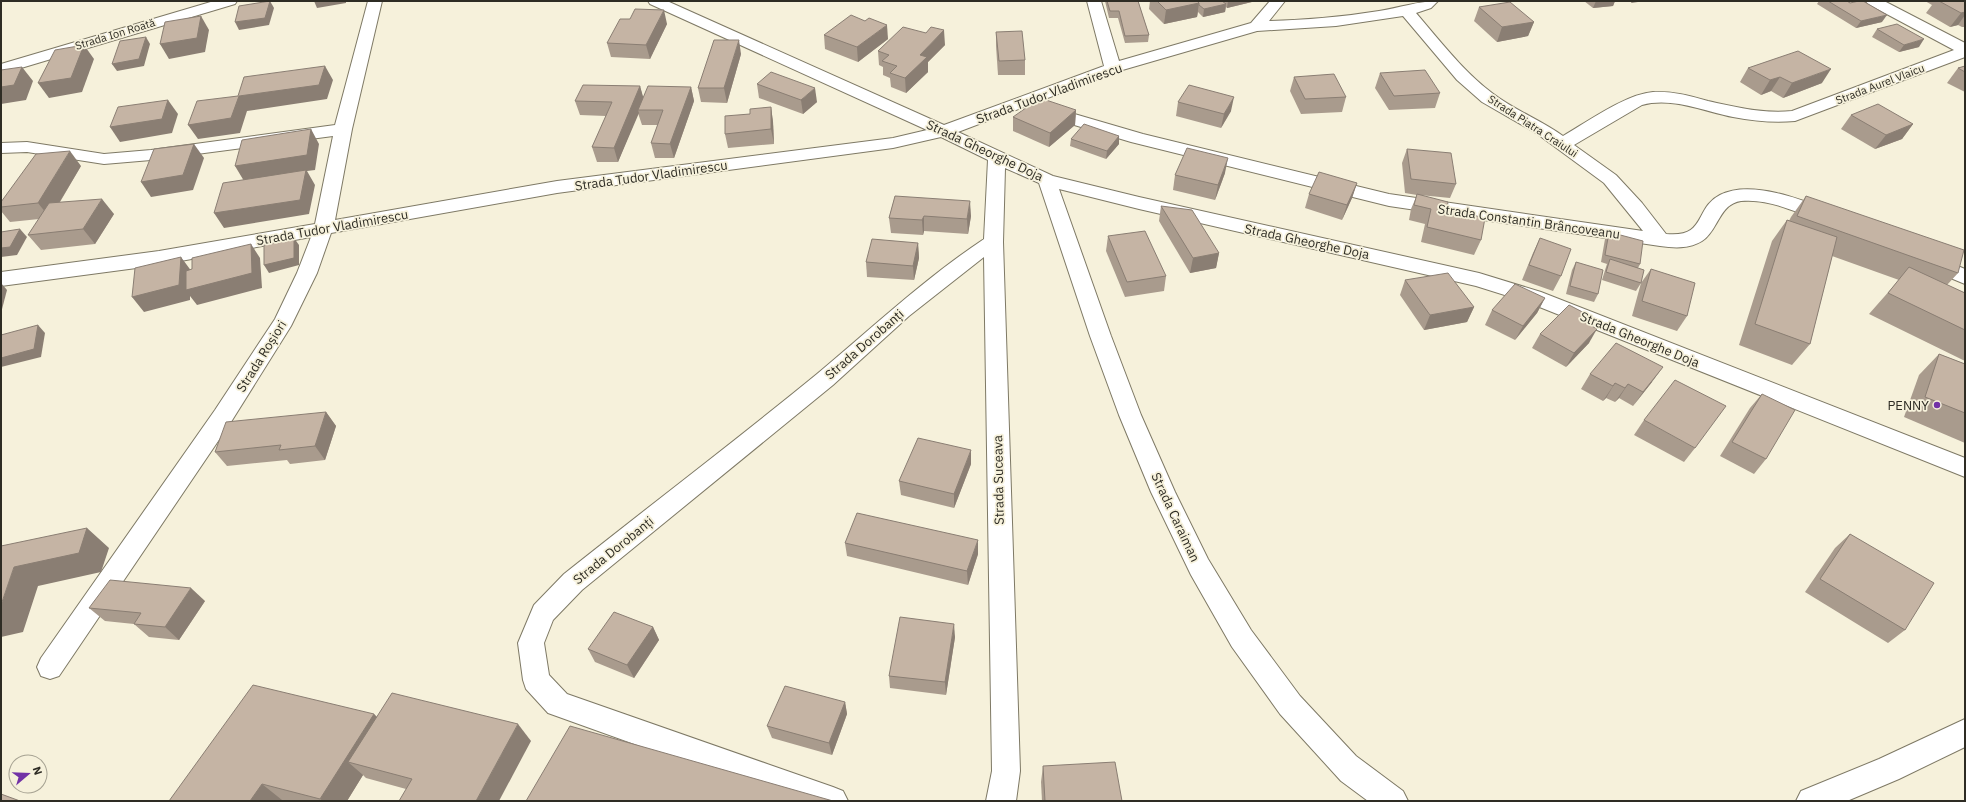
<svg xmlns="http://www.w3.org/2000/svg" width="1966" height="802" font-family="'IBM Plex Sans',sans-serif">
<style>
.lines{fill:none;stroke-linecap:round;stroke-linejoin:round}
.minor-casing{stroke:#7e7965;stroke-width:2}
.minor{fill:#fff;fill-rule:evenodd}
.wall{fill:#a99b8d}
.shaded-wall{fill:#8a7e73}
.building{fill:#c5b4a4;stroke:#8a7e73}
.poi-dot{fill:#7232a6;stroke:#f6f1db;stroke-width:1.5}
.labels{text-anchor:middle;stroke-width:3.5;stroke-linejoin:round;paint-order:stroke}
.far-street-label{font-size:11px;fill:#2e2c24;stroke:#f6f1db}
.street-label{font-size:13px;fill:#2e2c24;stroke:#f6f1db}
.poi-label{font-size:13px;fill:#2e2c24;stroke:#f6f1db;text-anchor:end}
</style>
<rect width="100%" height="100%" fill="#f6f1db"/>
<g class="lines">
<g class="minor-casing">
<g id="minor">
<polygon points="214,1 237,1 235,4 1,74 1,64"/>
<path d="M368,1H382L352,129L335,220L557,181L893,138L927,130L650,4L648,1H667L944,125L1104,66L1087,1H1101L1119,61L1251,23L1270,1H1285L1269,21C1305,20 1342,17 1379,11C1399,8 1418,1 1438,1L1431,8L1416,13C1440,41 1463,71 1492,93C1514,110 1541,120 1563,136C1587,122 1626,94 1653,92C1672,91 1690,96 1708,101C1736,107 1763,114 1792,111L1954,50L1868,4L1866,1H1884L1965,43V57L1795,121C1774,123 1754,121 1733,117C1703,111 1672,97 1642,105L1574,145L1616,175L1642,203L1666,234C1707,238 1694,208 1720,195C1751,179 1803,200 1833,212L1835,216L1833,220L1826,222C1798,214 1771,198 1741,201C1719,204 1718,231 1702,241C1689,249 1674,248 1660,246L1389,206L1131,142L1041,115L1039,111L1041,107L1047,106L1143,134L1389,194L1643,231L1604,183L1536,133L1482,102L1457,80L1403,16L1336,26L1257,31L1119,71L958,132L1053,176L1139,197L1479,273L1541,292L1965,458V477L1527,302L1476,286L1139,209L1059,189L1111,336L1141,415L1175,492L1208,559L1251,630L1300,696L1356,756L1403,791L1408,801H1368L1341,781L1280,714L1232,647L1191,575L1151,492L1119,415L1090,336L1039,183L1005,168L1003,242L1020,771L1016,801H986L992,771L984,257L909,316L833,385L582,590L553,620L544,643L549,675L567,694L833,787L843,791L848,801H793L548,713L526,689L523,680L518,643L534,605L564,574C648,507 734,442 817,374C872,328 924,279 984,239L988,160L941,137L893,148L557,193L331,233L317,273L291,326L231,422L59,676L50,679L41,676L37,667L41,658L215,410L275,319L297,273L311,237L159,265L1,286V272L159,251L315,224L333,136L151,160L104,164L27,152L1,153V143L27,142L104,154L151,150L335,125Z"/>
<polygon points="1931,255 1965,269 1965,284 1924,267 1921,262 1924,257"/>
<polygon points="1965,719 1965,747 1899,779 1847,801 1796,801 1801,791 1879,759"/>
</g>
</g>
<use href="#minor" class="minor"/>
</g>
<g class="wall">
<polygon points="1105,1 1138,1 1149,35 1148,42 1125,43 1118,18 1109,18"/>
<polygon points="1150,1 1256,1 1227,8 1226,7 1225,12 1203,17 1198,12 1197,17 1164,24 1149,9"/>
<polygon points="1584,1 1615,1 1613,6 1593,8"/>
<polygon points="1819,1 1847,1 1882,22 1856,28 1817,4"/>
<polygon points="1925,1 1965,1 1965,27 1962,27 1958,25 1950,27 1926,13 1932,5"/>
<polygon points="1479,7 1534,22 1528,36 1497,42 1474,21"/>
<polygon points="630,19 667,24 650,59 611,57 607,43"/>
<polygon points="1877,29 1919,47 1899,52 1872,37"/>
<polygon points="996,32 1025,60 1025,75 998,75 996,46"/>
<polygon points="824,35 888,39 858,62 825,49"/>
<polygon points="945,45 928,62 928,72 906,93 891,87 890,78 883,75 883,67 879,65 878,51"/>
<polygon points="741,54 727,103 701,102 698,88"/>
<polygon points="1965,66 1965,92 1947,83 1958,68"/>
<polygon points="1748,68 1822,83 1783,98 1771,91 1761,95 1740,82"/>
<polygon points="1380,73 1440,93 1435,108 1389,110 1375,88"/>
<polygon points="1294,77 1346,97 1342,112 1301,114 1290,91"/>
<polygon points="757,84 817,102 803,114 759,98"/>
<polygon points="640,86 643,98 691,87 694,101 674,158 655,158 651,143 658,125 642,125 638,113 618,162 597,162 592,147 606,116 580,115 575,101"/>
<polygon points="1178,102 1231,111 1221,128 1176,116"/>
<polygon points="771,107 773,122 774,144 728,148 725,134 750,114"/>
<polygon points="1076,110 1075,125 1049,147 1013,131 1013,117"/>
<polygon points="1851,115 1913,124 1902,139 1875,149 1841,129"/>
<polygon points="1119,136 1119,144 1106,159 1070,146 1071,139"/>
<polygon points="1407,149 1456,184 1450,198 1420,195 1447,209 1481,240 1474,255 1421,242 1425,224 1409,220 1411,209 1417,195 1405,193 1402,163"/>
<polygon points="81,166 60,202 114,214 95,244 41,250 28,235 39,219 10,222 1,211 1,202"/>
<polygon points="1225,173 1215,200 1173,190 1175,175"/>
<polygon points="1357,183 1352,198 1342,220 1305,208 1309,194"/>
<polygon points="895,196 971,216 968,234 924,231 923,235 891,233 889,218"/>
<polygon points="1806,196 1958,273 1947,285 1965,293 1965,361 1869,314 1899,280 1832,256 1810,344 1792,365 1739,345 1772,241 1787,220 1789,221 1791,217"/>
<polygon points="1161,206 1219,253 1216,268 1190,273 1159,221"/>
<polygon points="1609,232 1640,264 1638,268 1641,283 1636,291 1602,280 1606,267 1607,264 1601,262 1605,239"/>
<polygon points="1108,236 1166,276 1164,291 1125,297 1106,251"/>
<polygon points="1540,238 1561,276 1553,291 1522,280 1533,253"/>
<polygon points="918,243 919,258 914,280 867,277 866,262"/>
<polygon points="1576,262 1598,294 1594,302 1566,294 1572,270"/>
<polygon points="1651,269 1687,316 1677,331 1632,316 1641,283"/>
<polygon points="1405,280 1474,307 1467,322 1424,330 1400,295"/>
<polygon points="1545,298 1537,313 1515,340 1485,325 1492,310"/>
<polygon points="1592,326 1589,343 1566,367 1532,348 1540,334"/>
<polygon points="1939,354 1965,364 1965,443 1904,417 1919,375"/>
<polygon points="1590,374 1652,382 1633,406 1619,398 1615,402 1606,398 1603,401 1581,389"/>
<polygon points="1762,394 1766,459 1754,474 1720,456 1750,408"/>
<polygon points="326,412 336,426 325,460 290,464 287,460 227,466 215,452"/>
<polygon points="1644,420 1695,448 1684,462 1634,435"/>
<polygon points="971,464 954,508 901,495 899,481"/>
<polygon points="1850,534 1905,630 1888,643 1805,592 1835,548"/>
<polygon points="845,543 978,554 968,585 847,556"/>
<polygon points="205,601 179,640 149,637 134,624 105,621 89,608"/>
<polygon points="653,627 659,640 634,678 595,662 588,649"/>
<polygon points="955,637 946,695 890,688 889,676"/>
<polygon points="845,702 847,714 832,755 772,738 767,726"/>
<polygon points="374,714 377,717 531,741 406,789 366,778 363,775 347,801 286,801 282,800 169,801"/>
<polygon points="1043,766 1122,801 1042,801 1041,782"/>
</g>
<g class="shaded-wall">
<polygon points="270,1 274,8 269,25 239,30 235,22"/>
<polygon points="314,1 346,1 346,3 317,8"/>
<polygon points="1228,1 1256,1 1227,8"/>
<polygon points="1596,1 1615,1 1613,6 1593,8"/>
<polygon points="1632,1 1645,1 1631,3"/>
<polygon points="1199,3 1197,17 1164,24 1166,10"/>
<polygon points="1226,4 1225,12 1203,17 1204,9"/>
<polygon points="664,10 667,24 650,59 646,45"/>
<polygon points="1965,12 1965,15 1958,25 1950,27 1961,13"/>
<polygon points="1887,15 1882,22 1856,28 1861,21"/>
<polygon points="201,16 209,30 205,52 169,59 160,44"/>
<polygon points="1534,22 1528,36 1497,42 1502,27"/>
<polygon points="887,25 888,39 858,62 857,47"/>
<polygon points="944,30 945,45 928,62 928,72 906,93 905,78 920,55"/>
<polygon points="146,37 150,44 144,66 117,71 112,64"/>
<polygon points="1924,39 1919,47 1899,52 1904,45"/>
<polygon points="739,40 741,54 727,103 724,88"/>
<polygon points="84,45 94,59 82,92 49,98 38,83"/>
<polygon points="325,66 333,80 327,99 247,111 240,133 198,139 188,125 239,96"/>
<polygon points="22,67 33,81 26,100 1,104 1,87"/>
<polygon points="1831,69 1822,83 1783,98 1792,83"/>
<polygon points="1780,77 1771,91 1761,95 1770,80"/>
<polygon points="640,86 644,100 638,110 639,113 618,162 614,148"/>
<polygon points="691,87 694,101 674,158 670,144"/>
<polygon points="815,88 817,102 803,114 801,100"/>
<polygon points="1234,97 1231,111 1221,128 1224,114"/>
<polygon points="168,100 178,114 172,133 120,142 110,127"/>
<polygon points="771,107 773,122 774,144 771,129"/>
<polygon points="1076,110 1075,125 1049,147 1050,133"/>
<polygon points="1913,124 1902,139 1875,149 1886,135"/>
<polygon points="311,129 319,144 315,170 307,171 315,185 309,214 224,228 214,213 244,181 235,166"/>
<polygon points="1119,136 1119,144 1106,159 1107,151"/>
<polygon points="194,144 204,158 193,190 151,197 141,182"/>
<polygon points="70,151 81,166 50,218 38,203"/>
<polygon points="1228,158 1225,173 1215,200 1218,185"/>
<polygon points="1357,183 1352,198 1342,220 1347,205"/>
<polygon points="102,199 114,214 95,244 83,229"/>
<polygon points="970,201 971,216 968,234 967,219"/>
<polygon points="924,216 924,231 923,235 922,220"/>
<polygon points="20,229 27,237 17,255 1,257 1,248"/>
<polygon points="294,238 299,245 299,265 269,273 264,265"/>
<polygon points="918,243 919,258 914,280 913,266"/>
<polygon points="251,244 260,258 262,288 197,305 190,296 190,300 144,312 132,297 181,257 192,272"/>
<polygon points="1219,253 1216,268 1190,273 1193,258"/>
<polygon points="1,283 7,290 1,313"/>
<polygon points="1545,298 1537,313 1515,340 1523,326"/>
<polygon points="1474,307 1467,322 1424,330 1430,315"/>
<polygon points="38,325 45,333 41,357 1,367 1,358"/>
<polygon points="1597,329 1589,343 1566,367 1574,353"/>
<polygon points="1663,367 1652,382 1633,406 1643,392"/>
<polygon points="1615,383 1606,398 1603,401"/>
<polygon points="1628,384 1619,398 1615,402 1625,388"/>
<polygon points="326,412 336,426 325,460 315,446"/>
<polygon points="971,450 971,464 954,508 954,494"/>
<polygon points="87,528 109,548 101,572 38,586 23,632 1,637 1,605 14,567"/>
<polygon points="978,540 978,554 968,585 967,571"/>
<polygon points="191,588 205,601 179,640 165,627"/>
<polygon points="954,624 955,637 946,695 945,682"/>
<polygon points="653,627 659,640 634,678 627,665"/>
<polygon points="845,702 847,714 832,755 829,743"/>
<polygon points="374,714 390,731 348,762 363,775 347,801 323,801 320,799"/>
<polygon points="518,724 531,741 499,801 476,801"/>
<polygon points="262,784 282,800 282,801 250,801"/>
</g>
<g class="building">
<polygon points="270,1 265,18 235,22 239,6"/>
<polygon points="1107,1 1138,1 1149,35 1125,36 1119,11 1110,11"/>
<polygon points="1157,1 1197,1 1199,3 1166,10"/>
<polygon points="1197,1 1222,1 1226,4 1204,9 1199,5 1199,3"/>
<polygon points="1828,1 1847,1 1850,3 1859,1 1863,1 1887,15 1861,21"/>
<polygon points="1939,1 1965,1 1965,12 1961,13"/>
<polygon points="1510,2 1534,22 1502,27 1479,7"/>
<polygon points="635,9 664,10 646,45 607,43 620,19 630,19"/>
<polygon points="851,15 865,21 869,18 887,25 857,47 824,35"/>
<polygon points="201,16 197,38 160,44 165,22"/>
<polygon points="1897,24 1924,39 1904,45 1877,29"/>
<polygon points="903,27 926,33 931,27 944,30 920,55 927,57 905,78 890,73 897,66 882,61 889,55 878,51"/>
<polygon points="1022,31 1025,60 999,61 996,32"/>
<polygon points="146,37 139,59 112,64 120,41"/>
<polygon points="714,40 739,40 724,88 698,88"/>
<polygon points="84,45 71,78 38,83 55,50"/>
<polygon points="1798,51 1831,69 1792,83 1780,77 1770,80 1748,68"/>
<polygon points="325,66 319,85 239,96 231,118 188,125 197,101 238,96 244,77"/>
<polygon points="1965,66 1965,72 1958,68"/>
<polygon points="22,67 14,85 1,87 1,70"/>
<polygon points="1425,70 1440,93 1394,96 1380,73"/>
<polygon points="771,72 815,88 801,100 757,84"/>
<polygon points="1334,74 1346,97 1305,99 1294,77"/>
<polygon points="583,85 640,86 614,148 592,147 612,102 575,101"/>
<polygon points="1189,85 1234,97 1224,114 1178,102"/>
<polygon points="648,86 691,87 670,144 651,143 663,110 638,110"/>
<polygon points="1040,98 1076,110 1050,133 1013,117"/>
<polygon points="168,100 162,119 110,127 118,107"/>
<polygon points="1878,104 1913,124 1886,135 1851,115"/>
<polygon points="771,107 771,129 725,134 725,116 750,114 750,109"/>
<polygon points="1084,124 1119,136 1107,151 1071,139"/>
<polygon points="311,129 307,155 235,166 242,140"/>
<polygon points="194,144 183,175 141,182 154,149"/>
<polygon points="1187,148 1228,158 1218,185 1175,175"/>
<polygon points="1407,149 1451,153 1456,184 1411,179"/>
<polygon points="70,151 38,203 1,207 1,202 36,154"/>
<polygon points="306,170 300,200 214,213 223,183"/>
<polygon points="1319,172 1357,183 1347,205 1309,194"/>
<polygon points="1417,194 1448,202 1447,209 1485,218 1481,240 1427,227 1431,209 1414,205"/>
<polygon points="895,196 970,201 967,219 924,216 922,220 889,218"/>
<polygon points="1806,196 1964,250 1958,273 1797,216"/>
<polygon points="102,199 83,229 28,235 49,203"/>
<polygon points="1161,206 1192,210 1219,253 1193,258"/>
<polygon points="1787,220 1837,237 1810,344 1755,324"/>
<polygon points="20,229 10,247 1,248 1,232"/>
<polygon points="1145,231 1166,276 1127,282 1108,236"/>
<polygon points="1609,232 1643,241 1640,264 1605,255"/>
<polygon points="294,238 294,258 264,265 264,245"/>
<polygon points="1540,238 1571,249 1561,276 1529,265"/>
<polygon points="872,239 918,243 913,266 866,262"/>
<polygon points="251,244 252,273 186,290 186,271 192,269 192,258"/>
<polygon points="181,257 179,285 132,297 135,268"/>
<polygon points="1610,259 1644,270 1641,283 1606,272"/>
<polygon points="1576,262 1603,270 1598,294 1570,286"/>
<polygon points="1909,267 1965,293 1965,330 1888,293"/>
<polygon points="1651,269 1695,283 1687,316 1642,301"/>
<polygon points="1448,273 1474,307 1430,315 1405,280"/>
<polygon points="1515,284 1545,298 1523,326 1492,310"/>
<polygon points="1569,305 1596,319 1590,325 1597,329 1574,353 1540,334"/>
<polygon points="38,325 34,349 1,358 1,335"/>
<polygon points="1616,343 1663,367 1643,392 1628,384 1625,388 1615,383 1613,386 1590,374"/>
<polygon points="1939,354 1965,364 1965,413 1925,397"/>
<polygon points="1675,380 1726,406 1695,448 1644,420"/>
<polygon points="1762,394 1795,410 1766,459 1732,442"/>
<polygon points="326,412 315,446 279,450 281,445 215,452 226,422"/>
<polygon points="918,438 971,450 954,494 899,481"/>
<polygon points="857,513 978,540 967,571 845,543"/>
<polygon points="87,528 79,553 14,567 1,605 1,546"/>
<polygon points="1850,534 1934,583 1905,630 1820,579"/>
<polygon points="110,580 191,588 165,627 134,624 141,613 89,608"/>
<polygon points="614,612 653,627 627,665 588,649"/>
<polygon points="900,617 954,624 945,682 889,676"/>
<polygon points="253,685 374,714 320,799 262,784 250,801 169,801"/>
<polygon points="785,686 845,702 829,743 767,726"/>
<polygon points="392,693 518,724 476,801 399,801 412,779 348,762"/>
<polygon points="570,726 833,801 526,801"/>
<polygon points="1115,762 1122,801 1045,801 1043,766"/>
<polygon points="1,794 20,801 1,801"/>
</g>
<circle class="poi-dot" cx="1937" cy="405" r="4"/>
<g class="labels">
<g class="far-street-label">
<text transform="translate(115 34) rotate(-17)" y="4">Strada Ion Roată</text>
<text transform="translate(1880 84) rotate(-21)" y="4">Strada Aurel Vlaicu</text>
<text transform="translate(1533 126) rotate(33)" y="4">Strada Piatra Craiului</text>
</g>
<g class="street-label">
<text transform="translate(1049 93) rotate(-20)" y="5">Strada Tudor Vladimirescu</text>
<text transform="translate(985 150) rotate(25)" y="5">Strada Gheorghe Doja</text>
<text transform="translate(651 175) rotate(-8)" y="5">Strada Tudor Vladimirescu</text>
<text transform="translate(1529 221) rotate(8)" y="5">Strada Constantin Brâncoveanu</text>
<text transform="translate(332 227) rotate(-10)" y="5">Strada Tudor Vladimirescu</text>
<text transform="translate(1307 241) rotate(12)" y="5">Strada Gheorghe Doja</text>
<text transform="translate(1640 339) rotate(22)" y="5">Strada Gheorghe Doja</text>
<text transform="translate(864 344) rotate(-41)" y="5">Strada Dorobanți</text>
<text transform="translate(261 356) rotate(-58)" y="5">Strada Roșiori</text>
<text transform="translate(998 480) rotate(-91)" y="5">Strada Suceava</text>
<text transform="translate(1176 517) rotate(65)" y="5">Strada Caraiman</text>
<text transform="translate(613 550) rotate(-39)" y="5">Strada Dorobanți</text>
</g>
<g class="poi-label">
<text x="1929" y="410">PENNY</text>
</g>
</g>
<rect width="1966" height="802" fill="none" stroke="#2e2c24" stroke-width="4"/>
<g transform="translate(28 774) rotate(71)"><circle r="19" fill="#f6f1db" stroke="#a6a292"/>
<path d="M0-3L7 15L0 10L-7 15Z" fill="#7232a6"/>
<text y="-6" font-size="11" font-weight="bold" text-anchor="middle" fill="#2e2c24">N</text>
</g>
</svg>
